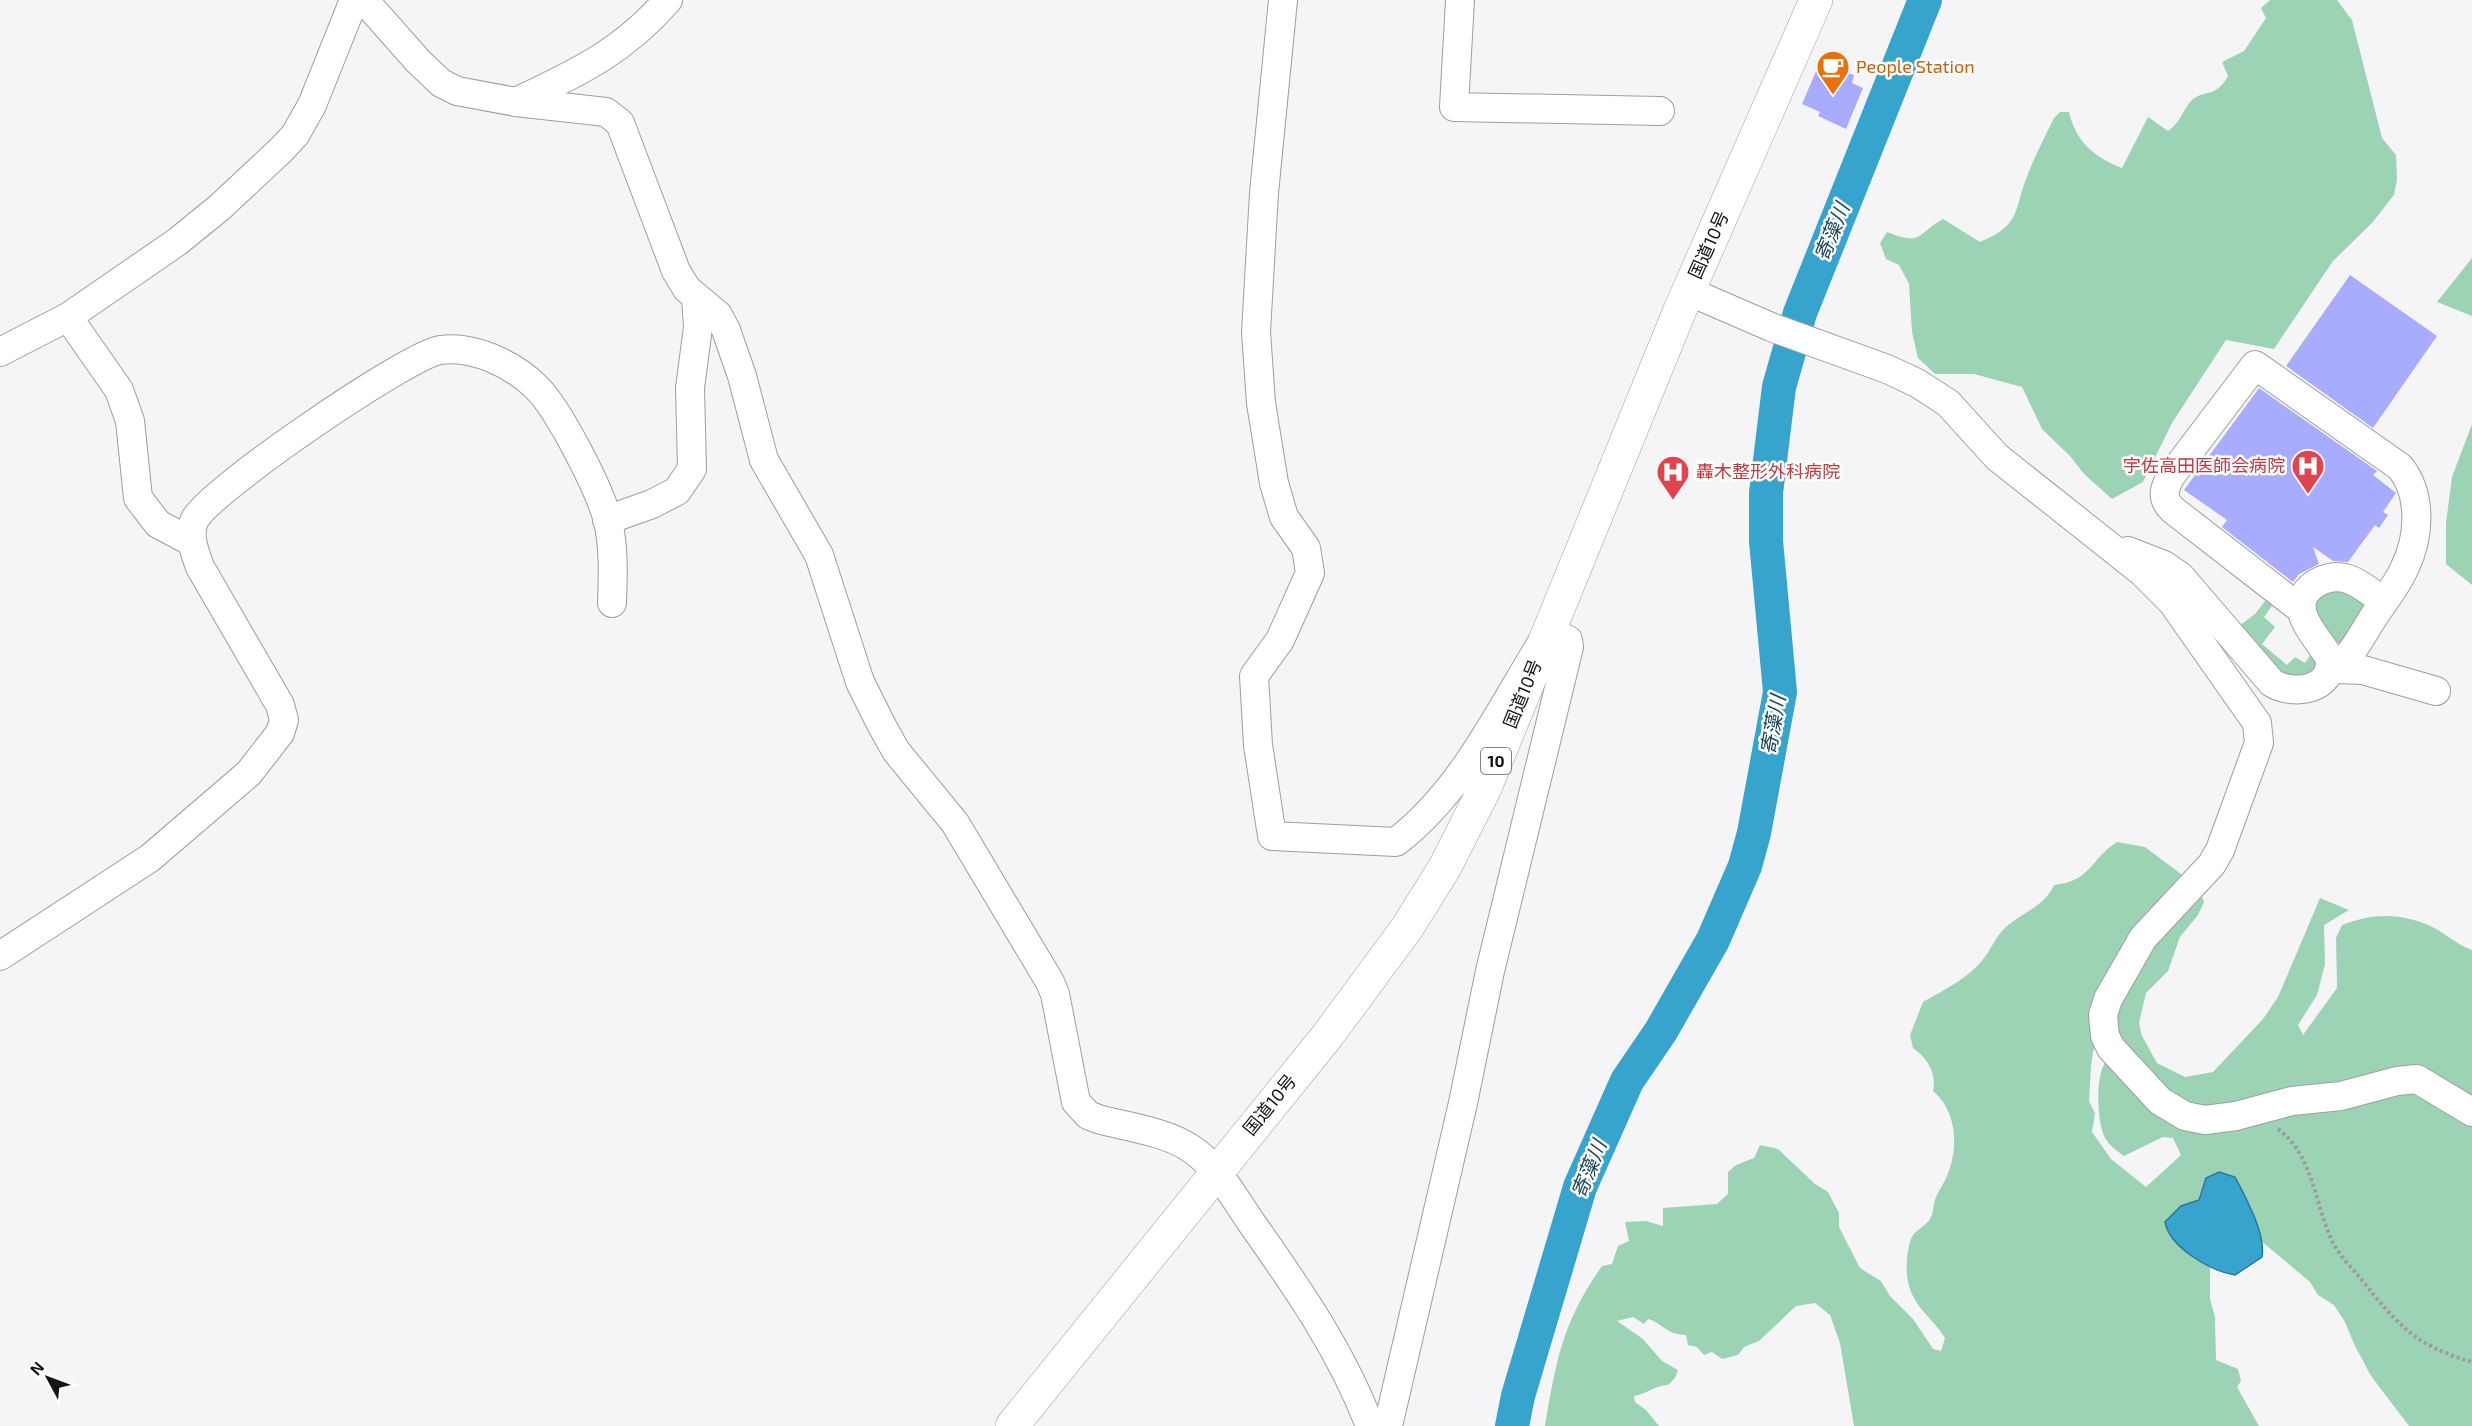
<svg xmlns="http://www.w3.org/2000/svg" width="2472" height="1426" font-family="'Exo 2','Noto Sans JP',sans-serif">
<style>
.green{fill:#9dd3b5}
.water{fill:#37a4cd;stroke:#2c7996;stroke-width:1.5}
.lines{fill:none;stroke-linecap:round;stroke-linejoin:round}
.river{stroke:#37a4cd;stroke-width:34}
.building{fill:#a9acfc}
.minor-casing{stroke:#9e9ea0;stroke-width:30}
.highway-casing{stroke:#9e9ea0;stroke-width:34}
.path{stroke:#9c9c9f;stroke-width:4;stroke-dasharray:3 3;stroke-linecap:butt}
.minor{stroke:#fff;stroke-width:28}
.highway{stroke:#fff;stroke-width:33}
.labels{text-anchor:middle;stroke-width:5;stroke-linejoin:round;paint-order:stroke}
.shield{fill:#fff;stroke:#5a5a5b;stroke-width:1.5}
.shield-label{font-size:16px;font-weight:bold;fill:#141415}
.food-label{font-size:18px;fill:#c56008;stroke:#fff;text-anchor:start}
.street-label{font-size:18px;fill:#141415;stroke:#fff}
.health-label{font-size:18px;fill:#be3a42;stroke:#fff;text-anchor:end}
.water-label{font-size:20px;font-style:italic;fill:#174456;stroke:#fff}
</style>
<rect width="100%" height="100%" fill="#f5f5f8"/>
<g class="green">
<path d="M2270,0H2337L2352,20L2382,138L2396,155L2397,179L2394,195L2372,223L2333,261L2274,349L2226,340L2172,423L2143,482L2112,499L2084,474L2070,456L2042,429L2022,387L1974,374H1935L1918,358L1912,332L1909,284L1899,265L1886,259L1880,243L1887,232C1923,246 1915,235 1943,219L1980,242C2023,224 2013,210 2028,174C2035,155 2045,137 2054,118L2060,112H2069C2076,142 2094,157 2122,168L2148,117L2168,131C2182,121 2182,110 2192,100C2207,88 2215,99 2228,76L2222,62L2244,51L2266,18L2261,8Z"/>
<polygon points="2472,258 2472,316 2437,302"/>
<polygon points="2472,424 2472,585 2446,564 2446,523 2452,477"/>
<polygon points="2332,585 2367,602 2341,645 2322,629 2312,598"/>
<polygon points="2266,600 2272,606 2264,617 2275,627 2262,644 2287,665 2295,657 2305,663 2313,651 2318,657 2319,675 2280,676 2239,626 2255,614"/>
<path d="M2117,842L2145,847L2181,874L2183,883L2124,954L2101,1004L2098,1019L2101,1033L2093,1052L2091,1066L2089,1101L2095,1113L2092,1132L2111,1159L2146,1187L2181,1155L2173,1138L2163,1137L2124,1156C2117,1151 2108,1145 2104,1136C2097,1119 2095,1076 2106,1061C2108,1057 2113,1054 2116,1050L2109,1028L2114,1001L2145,940L2194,891L2201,894L2204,902L2198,915L2180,937L2168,971L2146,993L2139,1023L2142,1036L2157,1063L2185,1077L2213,1072L2263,1019L2278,997L2320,898L2349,910L2324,925L2325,964L2317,995L2298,1025L2303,1035L2337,988L2336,938L2342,925C2370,914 2398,912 2428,925C2443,931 2455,944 2472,950V1426H2409L2371,1376L2354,1344L2345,1322L2334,1305L2318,1295L2310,1282L2260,1240L2253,1211L2236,1178L2218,1173L2206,1178L2198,1200L2181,1208L2166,1221C2168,1244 2191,1253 2210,1262V1299L2215,1317L2216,1360L2238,1369L2241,1381L2237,1387L2259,1426H1854L1840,1343L1830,1315L1815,1303L1796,1306L1759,1341L1744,1347L1738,1355L1722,1359L1712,1352L1704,1355L1697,1347L1688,1345L1686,1335C1664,1334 1663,1323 1648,1319L1644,1324L1633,1317L1617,1321L1643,1339L1662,1361L1678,1370L1675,1378L1668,1385C1655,1385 1647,1394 1634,1396L1635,1402L1646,1410L1659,1426H1545C1556,1360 1563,1321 1602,1266L1612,1264L1618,1246L1629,1241L1625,1222L1646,1221L1663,1226V1208L1717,1204L1728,1194V1172L1736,1165L1754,1158L1760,1145L1778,1149L1815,1184L1828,1192L1839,1213V1227L1860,1268L1881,1281L1890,1296L1913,1319L1933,1349L1941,1351L1945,1338C1931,1315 1911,1307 1907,1276C1906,1265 1907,1245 1913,1235C1918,1229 1926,1225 1930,1219C1934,1213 1933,1204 1936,1197C1939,1190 1944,1183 1947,1176C1959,1148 1957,1111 1933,1091C1937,1074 1927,1057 1913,1048L1910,1035L1923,1002C1944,990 1969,978 1984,958C1991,949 1995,939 2002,931C2019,913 2044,908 2054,885C2092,881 2090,859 2117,842Z"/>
</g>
<path class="water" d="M2219,1172L2235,1177C2246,1198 2266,1234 2262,1257L2235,1275C2211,1271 2170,1248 2165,1222L2181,1206L2199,1200L2206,1178Z"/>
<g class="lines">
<polyline class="river" points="1512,1426 1518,1396 1580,1187 1627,1081 1661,1031 1713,940 1745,866 1754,833 1780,692 1766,541 1766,493 1779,387 1800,313 1925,0"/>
</g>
<g class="building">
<polygon points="1820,62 1854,75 1852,83 1863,88 1846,129 1818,116 1820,112 1802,104"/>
<polygon points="2350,275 2437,336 2373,428 2286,366"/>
<polygon points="2259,388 2377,471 2373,475 2396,493 2383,512 2388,515 2379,528 2375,525 2348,562 2333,561 2313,547 2319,564 2299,574 2293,582 2222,527 2227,520 2184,490"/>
</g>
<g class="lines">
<g class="minor-casing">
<g id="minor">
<path d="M364,0L418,61L441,83L457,91L516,102L606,112L620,123L676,271L687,289L718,315L726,330L742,376L764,460L819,555L860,682L882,726L896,751L955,823L1050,982L1055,994L1076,1102L1088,1115L1098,1119C1127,1127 1164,1131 1190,1148C1218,1166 1234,1198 1253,1225C1298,1289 1342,1352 1370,1426"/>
<path d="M1283,0L1264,193L1256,332L1261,403L1274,483L1284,517L1306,548L1310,573L1280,640L1254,676L1258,745L1272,836L1396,842C1466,788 1503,703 1549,631L1568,640L1569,647L1490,971L1463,1103L1388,1426"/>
<polyline points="1460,0 1454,107 1660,111"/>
<path d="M516,102C577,73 623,52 668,0"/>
<polyline points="1688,291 1771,327 1887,369 1917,383 1948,403 1997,457 2142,572 2172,602 2257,723 2259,743 2220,850 2212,864 2143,938 2108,999 2103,1015 2105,1036 2111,1048 2160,1101 2185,1116 2205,1120 2236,1116 2292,1101 2341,1096 2397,1081 2417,1079 2472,1112"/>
<polyline points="68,317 119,390 130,421 138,498 158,524 192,542"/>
<polyline points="0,352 68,317 177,242 220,207 281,150 295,135 312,105 354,0"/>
<polyline points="607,520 652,504 677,491 692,469 690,388 698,327 696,297"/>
<path d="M2128,551L2164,565L2180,576L2272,683C2294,696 2333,690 2330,659C2322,644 2308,631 2303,615C2294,590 2326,571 2348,579C2361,583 2372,594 2384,601"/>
<path d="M2302,610L2173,510C2160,498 2164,487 2173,473L2255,365L2400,467C2422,494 2420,536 2405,567C2397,586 2382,603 2371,621C2359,640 2348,662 2328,674"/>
<polyline points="2337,669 2363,670 2436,691"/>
<path d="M0,956L150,858L249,773L280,733L284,720L280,705L200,567C195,553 187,534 195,519C212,489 406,356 440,350C473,345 512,364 535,386C558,407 600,490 608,521C614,548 613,575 612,603"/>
</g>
</g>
<g class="highway-casing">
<polyline id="highway" points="1012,1426 1328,1035 1407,928 1445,867 1485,788 1680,310 1816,0"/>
</g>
<path class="path" d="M2278,1129C2313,1154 2315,1206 2333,1243C2340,1256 2352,1268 2361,1279C2398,1325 2414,1345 2472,1362"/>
<use href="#minor" class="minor"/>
<use href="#highway" class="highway"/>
</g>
<defs>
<g id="cafe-pin" transform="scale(1.725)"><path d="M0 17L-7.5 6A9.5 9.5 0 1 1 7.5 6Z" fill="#e8710a" stroke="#fff"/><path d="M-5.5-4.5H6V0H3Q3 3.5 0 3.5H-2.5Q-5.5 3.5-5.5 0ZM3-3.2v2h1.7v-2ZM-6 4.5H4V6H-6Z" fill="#fff"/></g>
<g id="hospital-pin" transform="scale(1.725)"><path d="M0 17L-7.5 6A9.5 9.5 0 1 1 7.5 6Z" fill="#e0444e" stroke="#fff"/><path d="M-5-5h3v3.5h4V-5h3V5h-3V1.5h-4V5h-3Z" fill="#fff"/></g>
</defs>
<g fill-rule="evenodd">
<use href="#cafe-pin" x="1833" y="67"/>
<use href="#hospital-pin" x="2308" y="466"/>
<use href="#hospital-pin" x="1673" y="472"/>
</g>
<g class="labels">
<rect class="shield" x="1481" y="748" width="30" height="26" rx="4.5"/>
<g class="shield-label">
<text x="1496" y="767">10</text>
</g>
<g class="food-label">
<text x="1856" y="73">People Station</text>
</g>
<g class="street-label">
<text transform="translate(1709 245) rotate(-66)" y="6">国道10号</text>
<text transform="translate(1523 694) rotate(-68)" y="6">国道10号</text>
<text transform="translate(1270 1105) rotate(-51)" y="6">国道10号</text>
</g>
<g class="health-label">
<text x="2285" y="472">宇佐高田医師会病院</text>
<text x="1696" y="478" text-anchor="start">轟木整形外科病院</text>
</g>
<g class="water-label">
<text transform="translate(1832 232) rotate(-68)" y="7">寄藻川</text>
<text transform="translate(1773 725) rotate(-80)" y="7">寄藻川</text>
<text transform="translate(1589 1169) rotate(-68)" y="7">寄藻川</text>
</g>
</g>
<g transform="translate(48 1378) rotate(311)" stroke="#ffffff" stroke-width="4.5" paint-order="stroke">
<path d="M0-4.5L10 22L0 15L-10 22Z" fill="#141415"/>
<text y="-9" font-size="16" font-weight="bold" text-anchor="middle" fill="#141415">N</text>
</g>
</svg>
